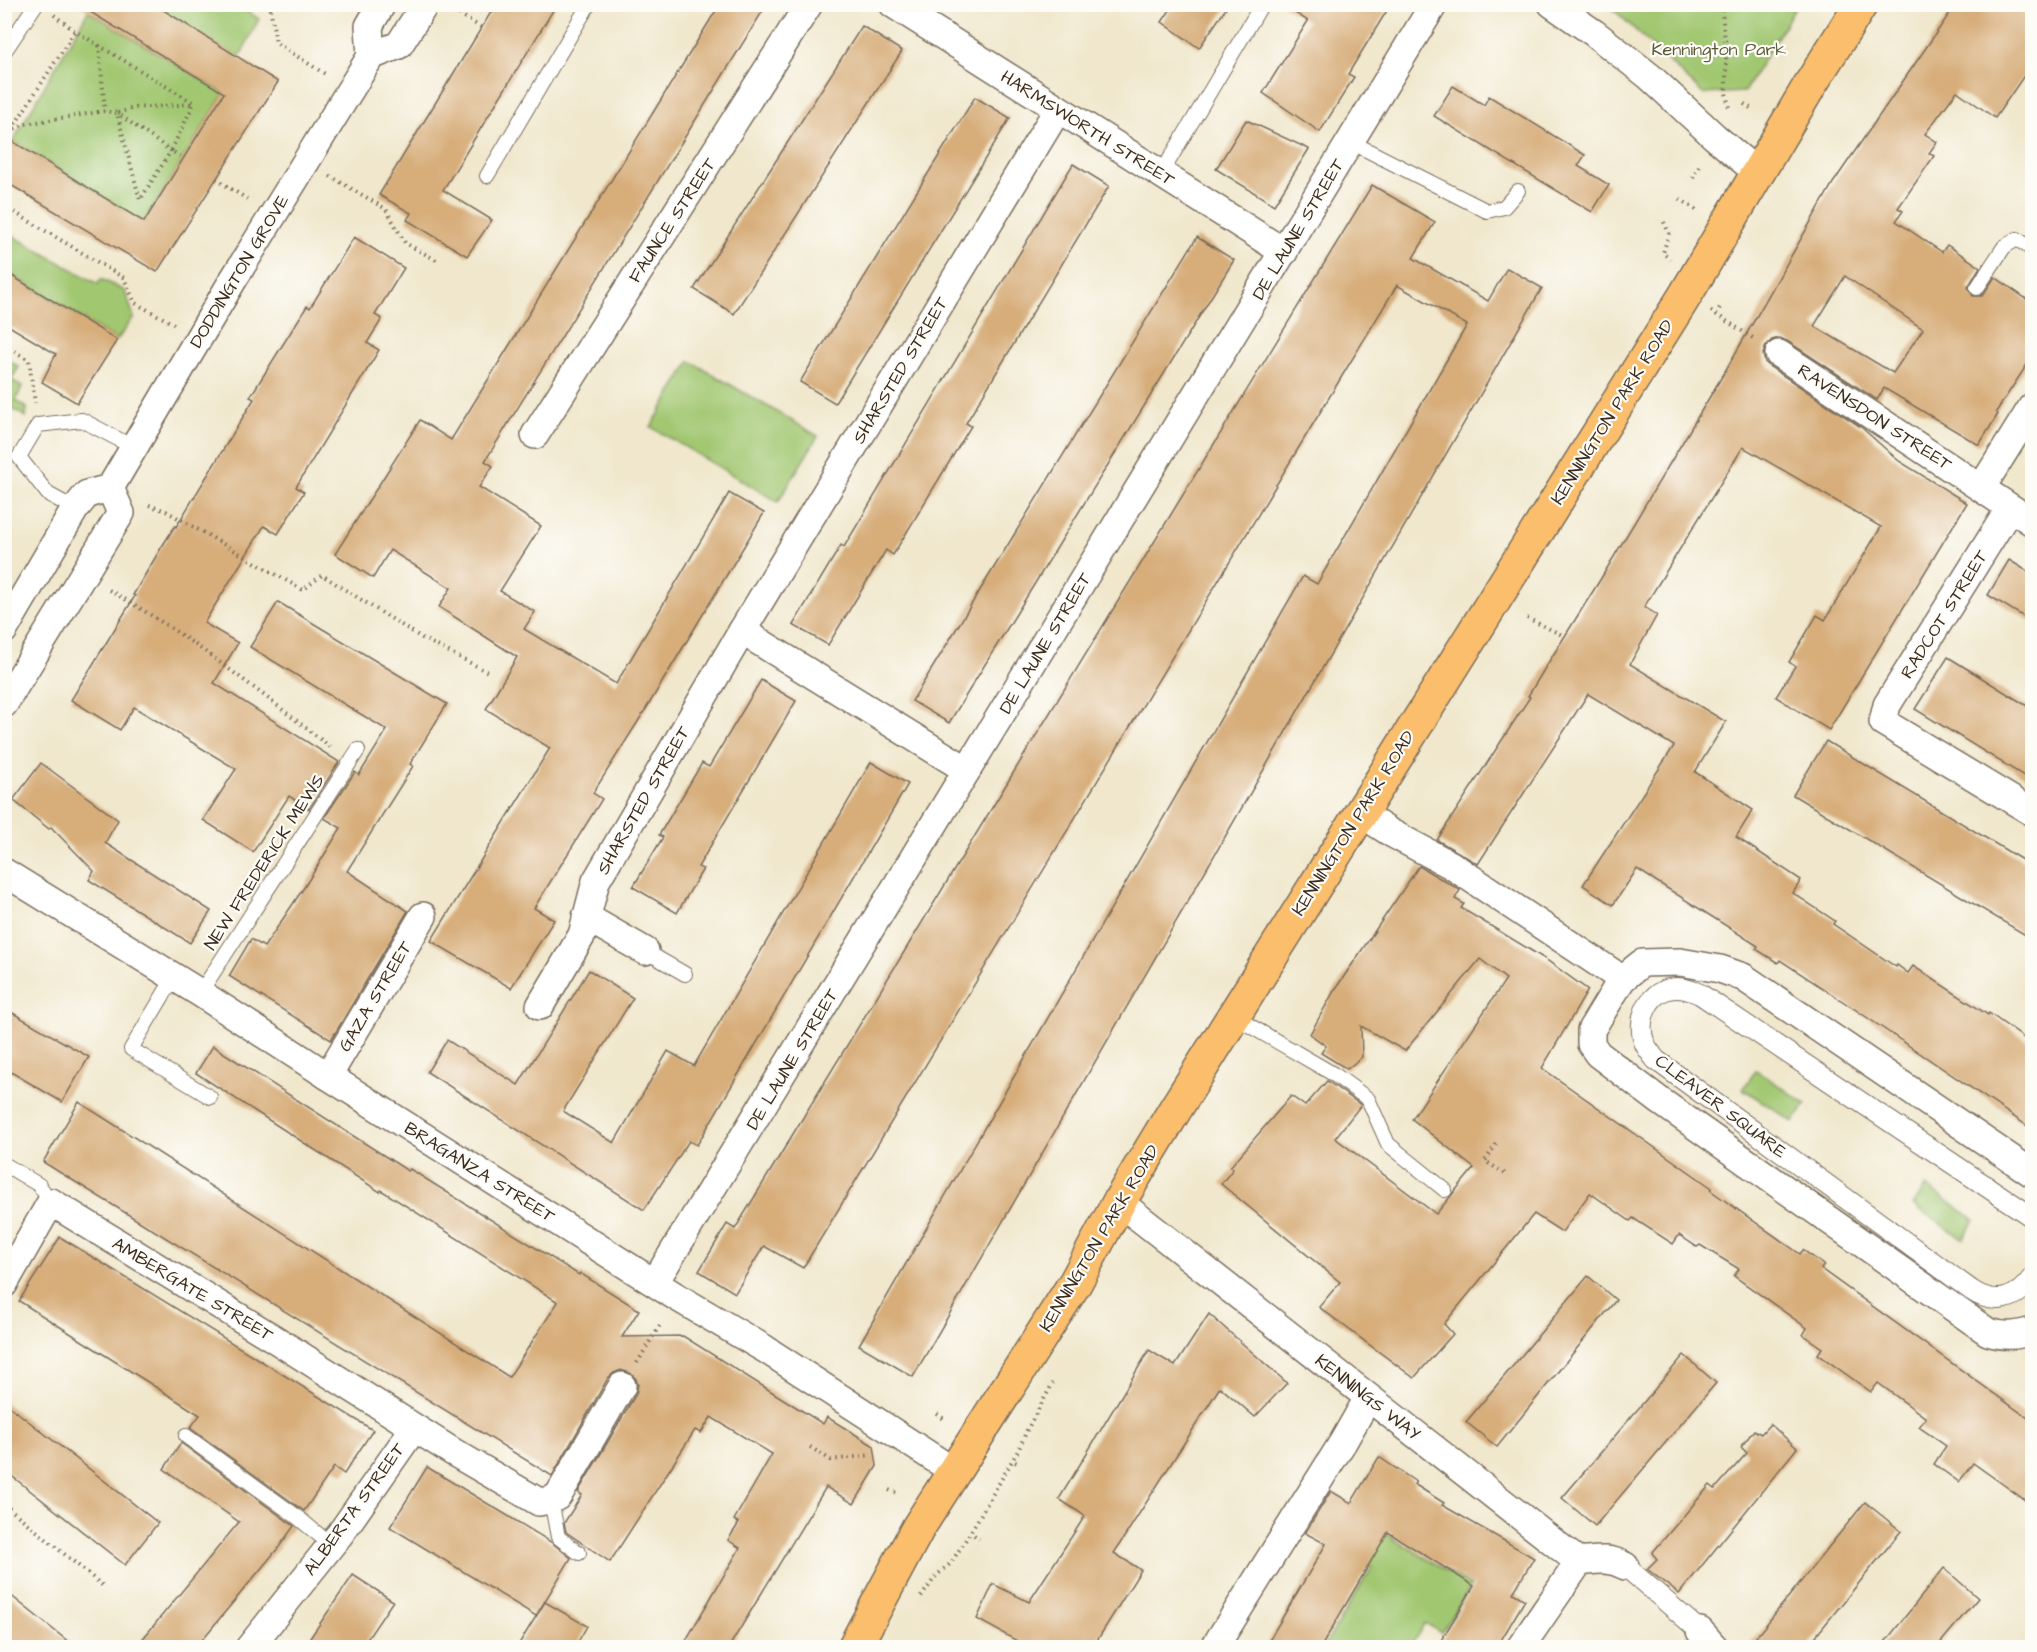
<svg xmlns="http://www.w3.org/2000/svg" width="2037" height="1652" font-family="'Architects Daughter',sans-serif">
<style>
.green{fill:#a1c771;stroke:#6e7848;stroke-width:1.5}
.building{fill:#d7ad7a;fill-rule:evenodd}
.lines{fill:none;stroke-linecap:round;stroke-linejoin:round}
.service-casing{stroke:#7a6c5b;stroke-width:16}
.pedestrian-casing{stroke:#7a6c5b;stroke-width:22}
.minor-casing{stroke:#7a6c5b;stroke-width:30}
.trunk-casing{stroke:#7a6c5b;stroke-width:36}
.path{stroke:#7a6c5b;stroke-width:4;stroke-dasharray:1.5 4.5;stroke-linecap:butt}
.service{stroke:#fff;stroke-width:14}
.pedestrian{stroke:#fff;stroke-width:20}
.minor{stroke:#fff;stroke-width:27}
.trunk{stroke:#fabe6d;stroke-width:33}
.labels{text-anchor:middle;stroke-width:4.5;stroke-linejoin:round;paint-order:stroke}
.park-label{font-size:18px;fill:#5a5937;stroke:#fdfcf7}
.street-label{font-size:18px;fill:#3b2a1e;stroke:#fdfcf7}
</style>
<rect width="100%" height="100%" fill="#fdfcf7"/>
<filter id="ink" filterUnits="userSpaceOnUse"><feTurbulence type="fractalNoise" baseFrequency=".0167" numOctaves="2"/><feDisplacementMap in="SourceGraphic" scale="12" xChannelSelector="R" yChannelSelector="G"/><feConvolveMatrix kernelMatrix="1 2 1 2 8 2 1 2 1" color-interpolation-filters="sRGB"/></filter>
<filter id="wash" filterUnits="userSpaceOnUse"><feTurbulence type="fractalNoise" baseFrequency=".008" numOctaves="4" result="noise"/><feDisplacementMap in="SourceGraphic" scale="24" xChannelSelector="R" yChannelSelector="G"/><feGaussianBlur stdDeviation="1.35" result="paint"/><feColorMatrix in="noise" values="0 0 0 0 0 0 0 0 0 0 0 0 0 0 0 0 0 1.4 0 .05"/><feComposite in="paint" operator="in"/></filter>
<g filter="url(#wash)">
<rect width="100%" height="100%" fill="#f0e7cc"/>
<g class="green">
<polygon points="154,5 238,5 259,19 239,58"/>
<polygon points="1609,5 1797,5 1744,92 1703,94"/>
<polygon points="88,11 224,93 144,222 13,141"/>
<polygon points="4,231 98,284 101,279 125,291 134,317 117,340 5,271"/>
<polygon points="5,358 19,367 11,380 22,386 16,401 27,408 26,417 5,404"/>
<polygon points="690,361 818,436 778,502 651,427"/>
<polygon points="1756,1070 1806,1104 1793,1122 1743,1089"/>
<polygon points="1926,1186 1975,1220 1963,1239 1913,1205"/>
<polygon points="1370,1524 1471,1586 1442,1633 1425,1623 1410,1647 1323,1648 1372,1567 1351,1555"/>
</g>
<g id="blocks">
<g class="building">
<polygon points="77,4 154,4 278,82 157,272 4,181 4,136 144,222 224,93"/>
<polygon points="496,4 557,4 443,190 492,220 467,256 407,220 411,213 379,195"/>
<polygon points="720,4 767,4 485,461 493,466 479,487 541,526 500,591 535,612 524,629 616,684 729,493 764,513 649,704 593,793 602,799 534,908 554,920 511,988 431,941 550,748 486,709 517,657 439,607 451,588 390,550 373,578 335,554 420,420 451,440"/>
<polygon points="1174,4 1229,4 1199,48 1162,22"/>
<polygon points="1281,4 1391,4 1348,74 1354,77 1320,132 1263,93 1308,21"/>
<path d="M1956,4H2032V64L1995,118L1957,91L1925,134L1937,142L1929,153L1934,156L1898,208L1903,211L1896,221L1942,252L1947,245L1980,267L1968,287L1973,296H1982L1995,277L2032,303V357L1996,412L1998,414L1979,445L1884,388L1877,400L1787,341L1779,338L1772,340L1766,346L1763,354L1765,362L1770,367L1861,427L1899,461L1967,503L1829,730L1776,697L1795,666L1789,662L1817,615L1825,620L1881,527L1743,447L1644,607L1657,615L1630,664L1726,722L1695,772L1753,810L1736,837L1801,880L1793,893L1835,921L1833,924L1896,967L1897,965L1908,973L1913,966L1988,1015L1989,1013L2032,1044V1129L1856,1010L1780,960L1778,963L1756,949L1758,946L1637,869L1613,905L1583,885L1674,746L1588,694L1478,864L1437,840L1530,697L1528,696L1545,668L1600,580L1727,368L1833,183ZM1845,276L1923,329L1893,373L1814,326Z"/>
<polygon points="862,26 902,51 734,314 694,289"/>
<polygon points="1453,86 1484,105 1489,96 1585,155 1578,166 1609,185 1592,212 1434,116"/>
<polygon points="975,97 1010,118 835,403 800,382"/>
<polygon points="1246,120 1309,149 1274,205 1216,169"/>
<polygon points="1073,164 1109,186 966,423 971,426 893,555 886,550 828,645 793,625 841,545 844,547"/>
<polygon points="1372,185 1435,222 1413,258 1488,301 1507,268 1542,288 913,1377 859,1345 1303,576 1317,584 1467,325 1397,285 803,1268 764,1246 735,1293 699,1271 727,1224 735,1229"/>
<polygon points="354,237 404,268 375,315 382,319 367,343 379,350 296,487 304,492 278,534 264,526 204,623 238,643 214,683 339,762 309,809 289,796 253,852 203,820 236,769 134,707 120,730 71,700 135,596 133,595 161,548 175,526 176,527 254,399 250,397 307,306 310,308"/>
<polygon points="1197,237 1234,260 949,723 912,701"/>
<polygon points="4,271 117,340 77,403 42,382 56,354 4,323"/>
<polygon points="2009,560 2032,574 2032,622 1988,595"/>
<polygon points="278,602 447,704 410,764 413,766 347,871 408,911 331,1040 229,976 251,939 264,947 305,886 341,828 324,818 355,772 359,775 387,730 250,647"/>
<polygon points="1948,657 2032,709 2032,781 1915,709"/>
<polygon points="761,680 796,701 698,867 703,869 677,913 633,887 663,837 659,835 702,763 709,767"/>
<polygon points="1826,741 2032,866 2032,939 1793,795"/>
<polygon points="871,762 908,784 697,1145 689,1141 644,1210 427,1072 447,1040 518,1085 589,970 633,998 563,1111 614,1143 668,1051 694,1066"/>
<polygon points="41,763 118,820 105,843 211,911 190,943 89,880 94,871 51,827 49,829 13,800"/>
<polygon points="1419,866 1460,890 1455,899 1464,904 1461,908 1545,959 1588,990 1542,1068 1712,1188 1710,1190 1800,1254 1803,1250 1824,1265 1821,1269 2032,1421 2032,1505 1973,1463 1959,1482 1934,1464 1946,1446 1919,1427 1926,1418 1878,1383 1871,1392 1818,1354 1822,1348 1803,1335 1807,1328 1734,1276 1739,1269 1700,1245 1697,1247 1679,1235 1673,1244 1633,1218 1630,1221 1590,1193 1562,1232 1534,1214 1444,1324 1453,1334 1414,1378 1319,1307 1340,1282 1221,1184 1233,1169 1230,1167 1291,1096 1305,1106 1327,1081 1361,1105 1335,1138 1436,1214 1474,1168 1412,1119 1506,979 1480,959 1405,1051 1361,1026 1362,1057 1347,1069 1321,1053 1326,1046 1310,1034 1334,991"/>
<polygon points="4,1008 89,1057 62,1102 4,1068"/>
<polygon points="213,1046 408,1171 410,1169 579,1275 580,1273 639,1310 622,1337 683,1336 823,1424 827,1417 874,1446 877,1466 854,1504 826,1487 729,1647 682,1647 740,1548 728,1540 739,1523 734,1520 772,1454 711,1417 701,1433 695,1430 610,1562 566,1532 564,1523 582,1495 578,1492 636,1394 638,1385 636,1379 630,1373 621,1370 614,1373 608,1378 552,1476 43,1162 79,1102 509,1377 558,1302 381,1190 380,1192 196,1073"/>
<polygon points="60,1237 373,1430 344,1474 334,1467 304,1511 190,1428 200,1415 19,1301"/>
<polygon points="1588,1276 1616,1300 1497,1447 1466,1422"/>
<polygon points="1209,1314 1287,1383 1255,1417 1220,1387 1114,1553 1141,1570 1093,1647 1028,1647 977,1619 993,1584 1029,1602 1085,1516 1059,1499 1149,1350 1175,1366"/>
<polygon points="1684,1355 1716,1383 1595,1526 1562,1498"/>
<polygon points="4,1402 158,1523 125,1565 4,1470"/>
<polygon points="1770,1424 1797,1448 1679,1594 1647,1569 1657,1559 1652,1553 1710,1485 1715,1489 1747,1453 1741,1447 1754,1430 1761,1434"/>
<polygon points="181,1443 294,1526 279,1547 196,1647 136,1647 239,1522 164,1469"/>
<polygon points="1379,1457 1416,1482 1414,1484 1444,1503 1442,1505 1534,1558 1513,1593 1525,1600 1497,1647 1437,1647 1474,1586 1388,1532 1321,1647 1265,1647 1326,1544 1305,1533 1331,1491 1351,1503"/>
<polygon points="427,1467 551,1542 571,1558 536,1616 390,1527"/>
<polygon points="1865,1502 1901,1531 1807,1647 1748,1647"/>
<polygon points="1944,1568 1978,1598 1937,1647 1881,1647"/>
<polygon points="353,1575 393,1601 362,1647 304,1647"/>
<polygon points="4,1590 75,1647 4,1647"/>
<polygon points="545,1602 587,1626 575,1647 517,1647"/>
</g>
</g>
</g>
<g filter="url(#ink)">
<use href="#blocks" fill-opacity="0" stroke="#7a6c5b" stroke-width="1.5"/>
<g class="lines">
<g class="service-casing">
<g id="service">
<polyline points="4,52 36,4"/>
<polyline points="1351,142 1487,211 1504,207 1518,191"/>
<polyline points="1161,174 1262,4"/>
<polyline points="487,176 589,4"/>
<polyline points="1977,288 2004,247 2017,239 2032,249"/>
<polyline points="75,509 48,494 19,457 38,425 82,420 133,447"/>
<polyline points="645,951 685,974"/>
<polyline points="174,977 131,1049 210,1097"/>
<polyline points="200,993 358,750"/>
<polyline points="1233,1016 1335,1075 1368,1099 1388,1144 1445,1190"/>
<polyline points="4,1164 39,1185 51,1202"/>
<polyline points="186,1436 296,1516 330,1544"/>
<polyline points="551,1500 558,1537 579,1553"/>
</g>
</g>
<g class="pedestrian-casing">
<g id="pedestrian">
<path d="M2032,1217L1700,994C1693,991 1685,988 1677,988C1649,988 1635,1020 1645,1044C1648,1050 1652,1055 1656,1060L1971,1290C1994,1306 2017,1300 2032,1278"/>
<polyline points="1625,1566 1700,1631"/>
</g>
</g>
<g class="minor-casing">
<g id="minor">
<polyline points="893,4 1284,252"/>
<polyline points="1552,4 1594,33 1649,76 1715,137 1759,174"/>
<polyline points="371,56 399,45 425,4"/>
<polyline points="1779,354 2032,522"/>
<polyline points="535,435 809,4"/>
<polyline points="1982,487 2032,407"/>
<polyline points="2010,508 1887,705 1883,722 2032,812"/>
<polyline points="4,630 75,509 87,494 110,488 233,280 371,56 369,26 382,4"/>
<polyline points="742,631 967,770"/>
<polyline points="4,704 121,513 110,488"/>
<polyline points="1360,813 1391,833 1451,865 1622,979"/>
<polyline points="4,872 200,993 328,1076 675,1296 765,1349 955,1472"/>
<polyline points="586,917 645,951"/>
<polyline points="540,1006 582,935 596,881 742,631 1058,109"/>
<polyline points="328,1076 423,916"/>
<path d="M2032,1173L1743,977L1720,969L1680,962L1642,963L1622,979L1591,1030V1044L1598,1054L1660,1101L1988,1332C2005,1337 2016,1336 2032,1331"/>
<path d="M1119,1202L1579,1562C1597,1560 1609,1557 1625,1566"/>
<polyline points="655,1282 1434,4"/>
<polyline points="4,1284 51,1202 273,1338 453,1452 539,1502 551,1500 558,1496 622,1386"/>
<polyline points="1700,1631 1715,1648"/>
<polyline points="249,1648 340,1534 414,1428"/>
<polyline points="1214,1648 1343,1442 1368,1398"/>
<polyline points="1520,1648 1579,1562"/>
</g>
</g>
<g class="trunk-casing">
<polyline id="trunk" points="854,1648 918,1528 1075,1283 1119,1202 1176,1108 1686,294 1810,85 1861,4"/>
</g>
<g class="path">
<polyline points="268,4 270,6 276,43 325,74"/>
<polyline points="1721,4 1726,49 1726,93 1729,108"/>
<polyline points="454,11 482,28"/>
<polyline points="54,15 75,31 194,103 171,151 184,158"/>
<polyline points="99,45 105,111"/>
<polyline points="1744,104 1752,109"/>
<polyline points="118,113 133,108 193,104"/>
<polyline points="4,126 12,130 25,124 105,111 117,113 140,200 171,151 117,113"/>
<polyline points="12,129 75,31"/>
<polyline points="330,176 386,209 405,243 440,262"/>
<polyline points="1693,178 1701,162"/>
<polyline points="216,179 247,199"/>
<polyline points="1680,199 1699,212"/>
<polyline points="4,206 124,278 135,303 174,324"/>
<polyline points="1664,222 1669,233 1663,253 1670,259"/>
<polyline points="1719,309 1722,304"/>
<polyline points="1711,311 1756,340"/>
<polyline points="4,345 29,360 35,403"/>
<polyline points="149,505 166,511 303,590 322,575 422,638 488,672"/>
<path d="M109,590C189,635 261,693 333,749"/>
<polyline points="1527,618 1564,636"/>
<polyline points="1496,1144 1485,1161 1507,1175"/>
<polyline points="637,1363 661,1323"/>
<polyline points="937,1414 944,1419"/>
<polyline points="810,1447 831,1460 872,1455"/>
<polyline points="1015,1462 1020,1464"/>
<polyline points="889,1490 899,1494"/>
<polyline points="4,1504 103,1586"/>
<polyline points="974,1535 979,1539"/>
<polyline points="921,1597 936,1576 951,1563 970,1533 1019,1449 1027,1430 1053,1383"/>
</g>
<use href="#service" class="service"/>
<use href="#pedestrian" class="pedestrian"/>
<use href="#minor" class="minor"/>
<use href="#trunk" class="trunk"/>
</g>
</g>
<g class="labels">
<g class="park-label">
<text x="1719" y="55">Kennington Park</text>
</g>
<g class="street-label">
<text transform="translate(1088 128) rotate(32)" y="6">HARMSWORTH STREET</text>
<text transform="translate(672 220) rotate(-57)" y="6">FAUNCE STREET</text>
<text transform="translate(1298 229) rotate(-59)" y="6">DE LAUNE STREET</text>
<text transform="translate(239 271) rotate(-59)" y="6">DODDINGTON GROVE</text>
<text transform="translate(900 370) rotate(-59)" y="6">SHARSTED STREET</text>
<text transform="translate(1612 412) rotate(-58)" y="6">KENNINGTON PARK ROAD</text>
<text transform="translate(1875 417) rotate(33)" y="6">RAVENSDON STREET</text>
<text transform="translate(1944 614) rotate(-58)" y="6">RADCOT STREET</text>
<text transform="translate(1045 643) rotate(-59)" y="6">DE LAUNE STREET</text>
<text transform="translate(643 800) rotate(-60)" y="6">SHARSTED STREET</text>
<text transform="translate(1353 823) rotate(-58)" y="6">KENNINGTON PARK ROAD</text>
<text transform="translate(264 862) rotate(-57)" y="6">NEW FREDERICK MEWS</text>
<text transform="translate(375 996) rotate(-59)" y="6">GAZA STREET</text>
<text transform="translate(792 1059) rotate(-59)" y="6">DE LAUNE STREET</text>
<text transform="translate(1721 1106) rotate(37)" y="6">CLEAVER SQUARE</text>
<text transform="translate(480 1172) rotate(32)" y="6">BRAGANZA STREET</text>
<text transform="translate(1099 1238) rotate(-59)" y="6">KENNINGTON PARK ROAD</text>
<text transform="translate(193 1289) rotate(31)" y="6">AMBERGATE STREET</text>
<text transform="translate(1368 1397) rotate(38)" y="6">KENNINGS WAY</text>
<text transform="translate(354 1509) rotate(-54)" y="6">ALBERTA STREET</text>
</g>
</g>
<rect width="2037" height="1652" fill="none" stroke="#fdfcf7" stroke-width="24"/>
</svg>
